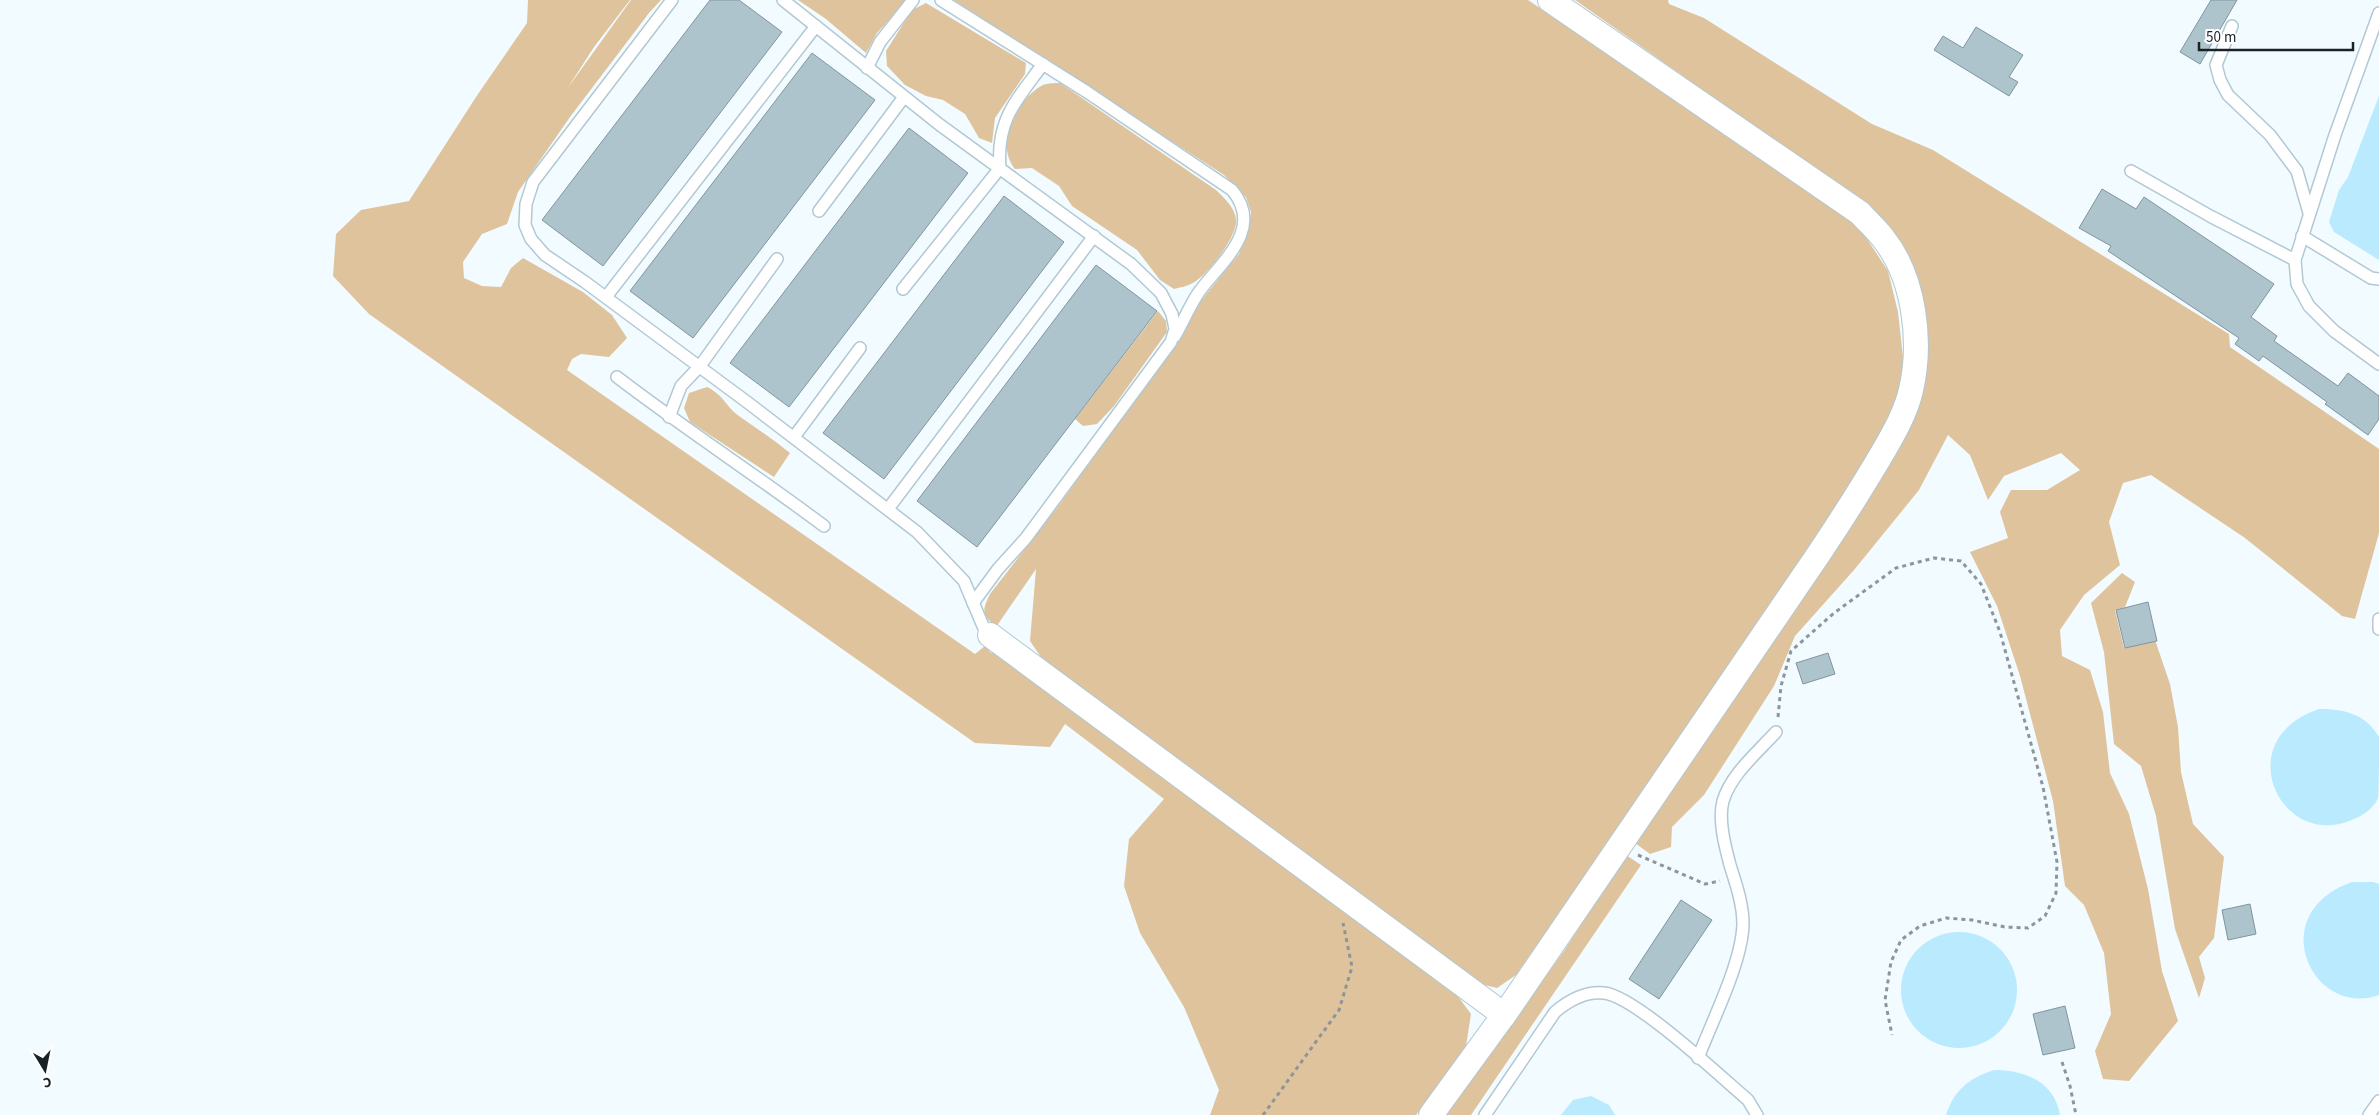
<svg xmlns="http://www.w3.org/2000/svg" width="2379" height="1115" font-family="'Source Sans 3',sans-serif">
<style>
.green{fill:#dfc39d}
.water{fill:#b9eafe}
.building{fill:#aec4cd;stroke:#80959e}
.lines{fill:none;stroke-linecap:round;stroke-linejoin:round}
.lane-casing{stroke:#b2c8d2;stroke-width:14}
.street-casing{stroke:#b2c8d2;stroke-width:26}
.path{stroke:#8d9599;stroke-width:3;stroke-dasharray:4 4;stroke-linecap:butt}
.lane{stroke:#fff;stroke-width:11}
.street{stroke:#fff;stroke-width:24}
</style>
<rect width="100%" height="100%" fill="#f2fbff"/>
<g class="green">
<polygon points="528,0 630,0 594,47 567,89 631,0 661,0 649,13 570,117 518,192 507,224 482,234 463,262 464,278 482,286 501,287 511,268 523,258 583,292 612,315 627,338 609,357 581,354 572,359 567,370 975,654 985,646 991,653 993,651 1454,991 1471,1014 1466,1046 1416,1115 1210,1115 1219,1090 1184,1007 1140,933 1124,886 1129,839 1164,799 1065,724 1050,747 975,743 369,314 333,276 336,234 361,210 409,201 478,94 527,23"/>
<polygon points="798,0 907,0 877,33 866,53 826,19"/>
<path d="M954,0H1528L1856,222L1888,271L1898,312L1903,357L1902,400L1852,489L1516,975L1497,988L1476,983L1045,663L1030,641L1036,569L996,627C981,614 982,611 990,594L1060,504L1177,341L1201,301L1239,254L1249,227L1251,212L1246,197L1224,175Z"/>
<polygon points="1575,0 1668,0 1669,4 1704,18 1872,124 1933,150 2229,334 2230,347 2379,449 2379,533 2355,619 2342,616 2245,538 2151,475 2123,483 2109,522 2120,565 2084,595 2060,630 2062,656 2090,670 2103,712 2110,773 2129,814 2148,889 2162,971 2178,1021 2129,1081 2103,1079 2095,1051 2111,1014 2104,953 2084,905 2065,886 2053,801 2020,676 1997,606 1970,552 2008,538 2000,512 2011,490 2047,490 2080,470 2061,453 2004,476 1988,500 1970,455 1948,435 1919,490 1854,570 1795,636 1774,686 1704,795 1672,827 1671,847 1650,854 1635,843 1759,655 1890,465 1911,426 1925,382 1926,324 1861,201"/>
<polygon points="926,3 1026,63 1025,74 995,118 992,143 979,138 965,114 943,100 926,96 905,85 887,66 886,51 912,10"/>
<path d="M1060,83L1216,190C1225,199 1237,209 1236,223C1234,240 1210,271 1196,281C1189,286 1182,287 1174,289L1160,280L1137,250L1072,206L1059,186L1032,168L1015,169C994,143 1016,101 1041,86C1046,83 1054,83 1060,83Z"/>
<polygon points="1158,311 1166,321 1167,332 1114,406 1097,424 1083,426 1075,419"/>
<path d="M707,387C724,395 726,407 739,416C756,428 773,439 790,453L774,477L690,422L684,408L689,393Z"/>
<polygon points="2122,573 2135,582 2125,607 2115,610 2124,648 2155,640 2170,684 2178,727 2181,772 2193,824 2224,857 2214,938 2199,957 2205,978 2199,998 2175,929 2156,816 2141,766 2114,744 2104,652 2091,603"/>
<polygon points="1626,855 1641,865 1471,1115 1444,1115 1564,951"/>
</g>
<g class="water">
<polygon points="2379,96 2379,260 2334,232 2329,222 2339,190 2348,177"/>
<path d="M2319,709C2344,709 2366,714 2379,737C2379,750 2379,789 2378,798C2373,810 2360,817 2349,821C2279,848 2229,739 2319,709Z"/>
<path d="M2352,882H2373L2379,884V995C2313,1019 2262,914 2352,882Z"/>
<circle cx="1959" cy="990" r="58"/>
<path d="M1994,1070C2024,1070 2054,1081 2060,1115H1946C1954,1090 1969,1078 1994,1070Z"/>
<polygon points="1591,1096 1609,1105 1615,1115 1561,1115 1573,1100"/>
</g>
<g class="building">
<polygon points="710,0 739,0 782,32 603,266 542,220"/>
<polygon points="2211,0 2237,0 2200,64 2180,52"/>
<polygon points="1976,27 2023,55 2009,77 2018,82 2009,96 1934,50 1943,36 1963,48"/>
<polygon points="812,53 875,100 693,338 630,291"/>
<polygon points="909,128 968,173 789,407 730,363"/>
<polygon points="2102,189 2136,209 2144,197 2274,284 2251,317 2277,336 2274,341 2338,386 2348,373 2379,396 2379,419 2368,435 2325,404 2327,402 2263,356 2259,361 2235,344 2239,338 2108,251 2111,246 2079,228"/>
<polygon points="1004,196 1064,242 884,479 823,433"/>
<polygon points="1096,265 1157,311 977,547 917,501"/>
<polygon points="2148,602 2157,641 2125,648 2116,610"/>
<polygon points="1828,653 1835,674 1803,684 1796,663"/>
<polygon points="1681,900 1712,920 1659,999 1629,979"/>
<polygon points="2250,904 2256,934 2228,940 2222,910"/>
<polygon points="2065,1006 2075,1048 2043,1055 2033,1014"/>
</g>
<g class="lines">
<g class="lane-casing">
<g id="lane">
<polyline points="672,0 533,182 526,204 525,225 531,239 545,255 585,282 747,402 917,532 964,581 983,626 990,635"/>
<polyline points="783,0 940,125 1131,264 1161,293 1172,314 1175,329 1171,342 1026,538 998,569 973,603"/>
<path d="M941,0L1087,92L1232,190C1265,229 1221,262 1199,292C1190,305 1183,322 1175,336"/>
<polyline points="2379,13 2335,135 2295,260 2297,284 2309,306 2334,331 2379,364"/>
<polyline points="2232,26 2216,65 2220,80 2228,95 2270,135 2297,171 2309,213"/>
<polyline points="867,68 880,42 913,0"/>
<polyline points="2131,171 2210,216 2295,260"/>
<polyline points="819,211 904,97"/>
<polyline points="2302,236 2371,278 2379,279"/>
<path d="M903,289L1000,168C996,120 1016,101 1043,64"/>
<polyline points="606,297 816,26"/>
<path d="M617,377C685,429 756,475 824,526"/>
<polyline points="669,417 681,386 700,366 777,259"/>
<polyline points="794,437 860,348"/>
<polyline points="888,509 1094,236"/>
<polyline points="2379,619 2379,629"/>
<path d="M1698,1058C1712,1021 1742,963 1743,924C1743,904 1736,884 1730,865C1725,846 1718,820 1723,801C1731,774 1758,752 1776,732"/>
<path d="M1485,1115L1555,1012C1568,1001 1586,991 1604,993C1635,996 1721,1077 1748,1100L1757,1115"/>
<polyline points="2369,1115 2379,1101"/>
</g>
</g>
<g class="street-casing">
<g id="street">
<polyline points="990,635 1504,1015"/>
<path d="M1431,1115L1509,1008L1820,552C1842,519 1863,486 1883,452C1894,433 1906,412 1911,390C1922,342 1915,278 1883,238C1876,229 1867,221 1860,213L1550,0"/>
</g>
</g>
<g class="path">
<polyline points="1778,717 1781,686 1791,651 1834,613 1896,568 1934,558 1961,561 1981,584 2000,632 2043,787 2057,862 2056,893 2045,916 2028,928 2005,927 1972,920 1946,918 1920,926 1901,940 1891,962 1885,1000 1892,1035"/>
<polyline points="1638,855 1705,884 1720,881"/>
<polyline points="2062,1062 2070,1086 2076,1115"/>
<polyline points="1263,1115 1339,1010 1352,967 1343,923"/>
</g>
<use href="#lane" class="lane"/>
<use href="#street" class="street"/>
</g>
<g transform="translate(45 1070) rotate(170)" stroke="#ffffff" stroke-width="4" paint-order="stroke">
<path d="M0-4L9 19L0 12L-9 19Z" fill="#1a2225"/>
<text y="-8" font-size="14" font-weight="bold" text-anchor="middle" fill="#1a2225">С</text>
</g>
<path d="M2199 42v8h154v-8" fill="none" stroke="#1a2225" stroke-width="2.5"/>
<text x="2206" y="42" font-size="15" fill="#1a2225" stroke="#ffffff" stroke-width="4" paint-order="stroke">50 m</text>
</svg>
